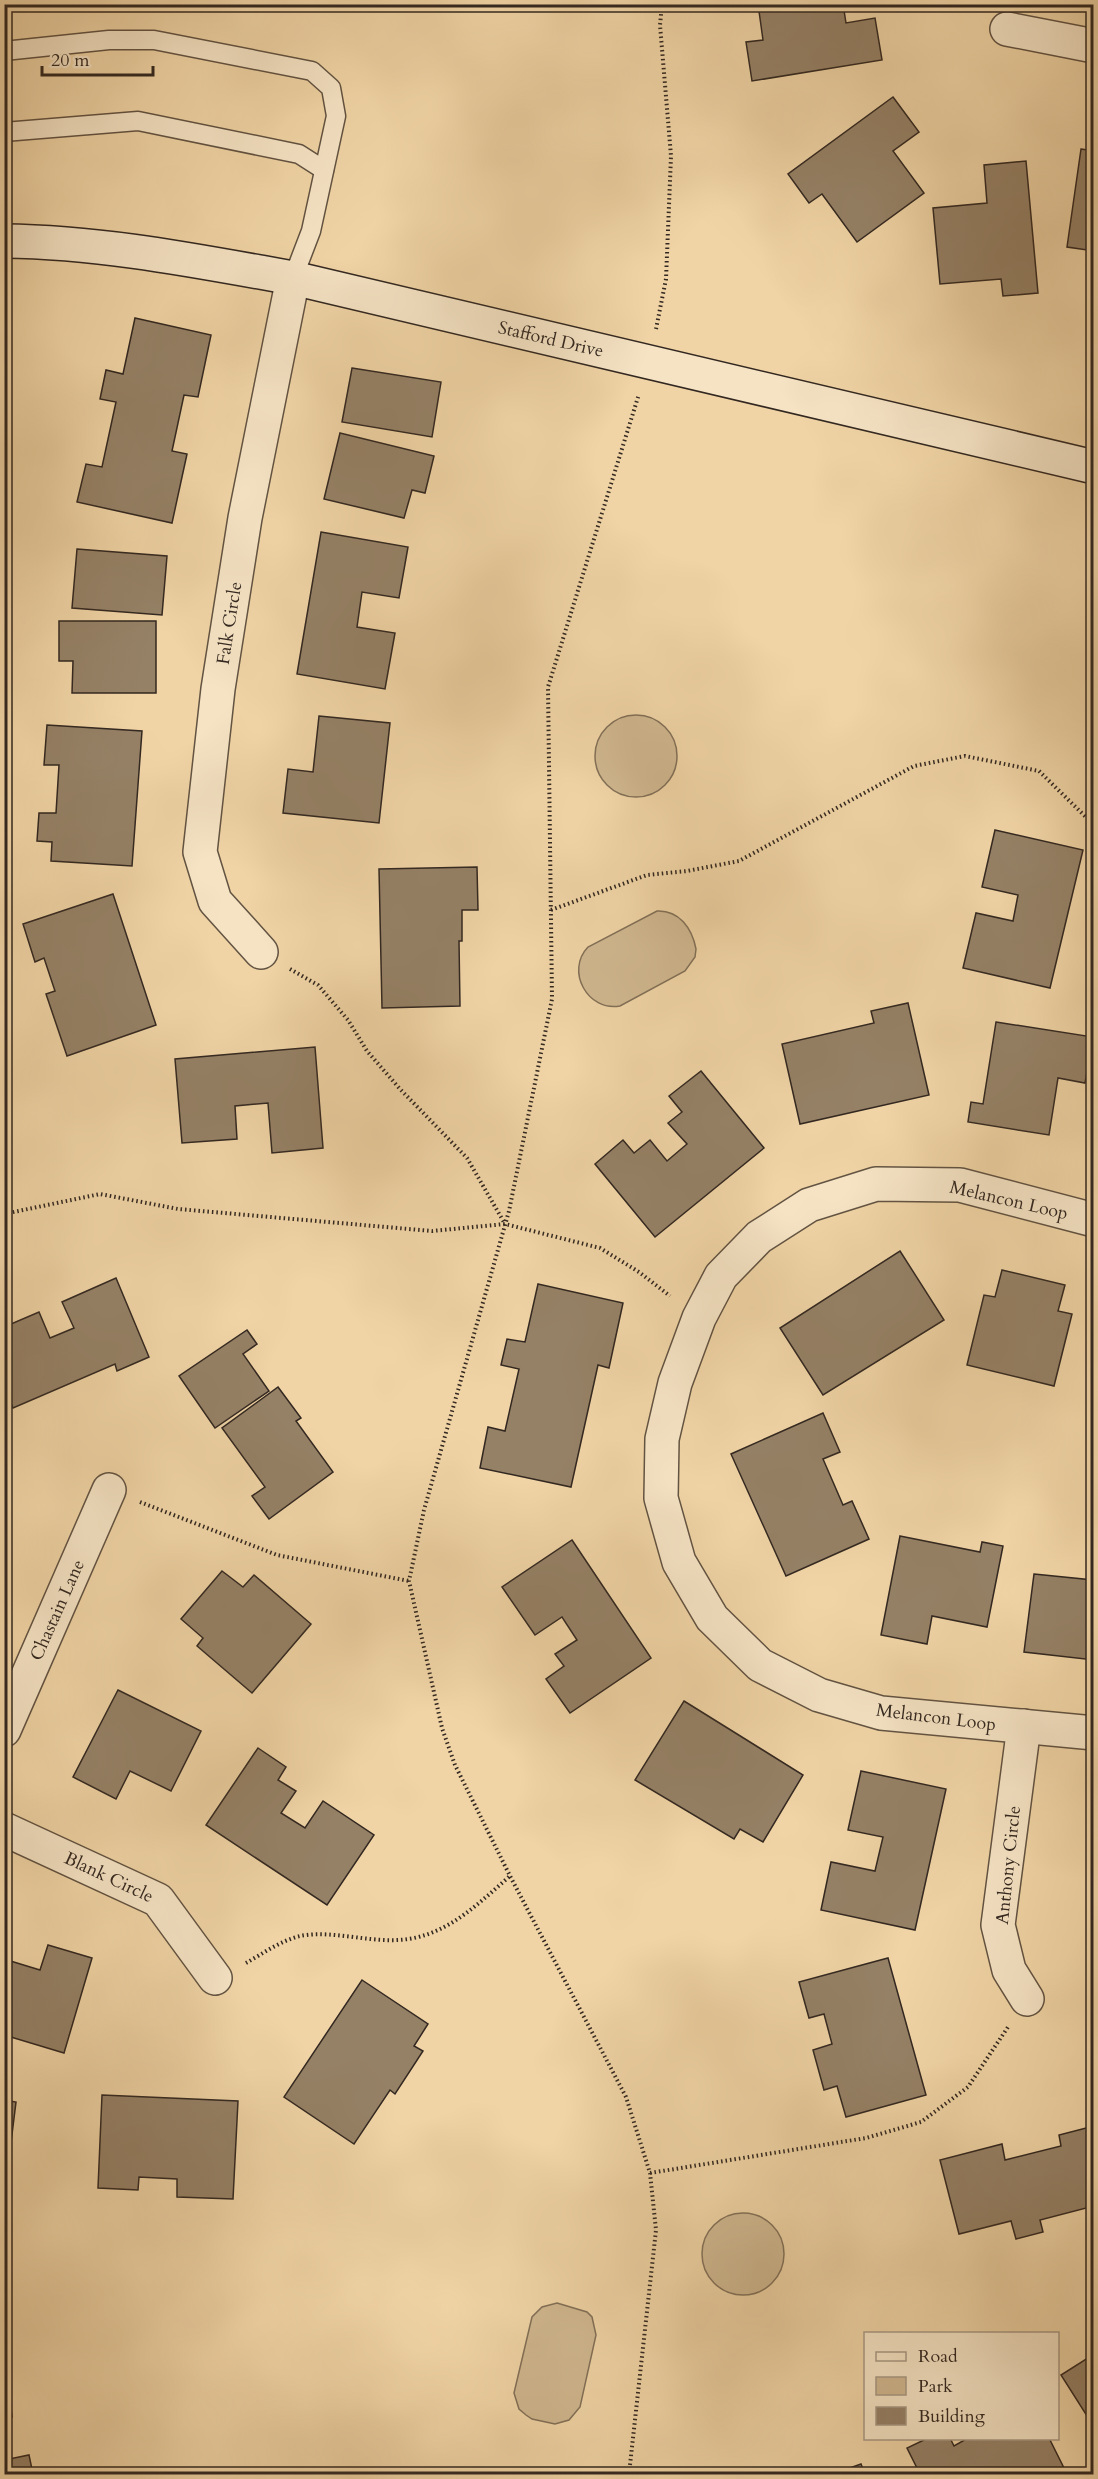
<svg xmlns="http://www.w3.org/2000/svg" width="1098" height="2479" font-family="Cardo,serif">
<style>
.green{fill:#d0b78f;stroke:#827058;stroke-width:1.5}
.building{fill:#958166;stroke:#332821;stroke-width:1.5}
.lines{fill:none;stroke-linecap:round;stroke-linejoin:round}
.lane-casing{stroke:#625342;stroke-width:21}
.street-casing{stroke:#625342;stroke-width:36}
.secondary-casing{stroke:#332821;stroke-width:36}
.path{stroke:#332821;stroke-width:4;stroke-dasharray:1.5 3;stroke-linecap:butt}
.lane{stroke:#f5e3c4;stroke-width:18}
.street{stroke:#f5e3c4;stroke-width:33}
.secondary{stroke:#f5e3c4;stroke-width:33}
.labels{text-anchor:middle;stroke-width:4.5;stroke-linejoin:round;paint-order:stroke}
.street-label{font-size:18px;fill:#332821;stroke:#f5e3c4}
</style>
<rect width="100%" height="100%" fill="#f0d4a5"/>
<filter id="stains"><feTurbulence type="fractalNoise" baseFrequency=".00333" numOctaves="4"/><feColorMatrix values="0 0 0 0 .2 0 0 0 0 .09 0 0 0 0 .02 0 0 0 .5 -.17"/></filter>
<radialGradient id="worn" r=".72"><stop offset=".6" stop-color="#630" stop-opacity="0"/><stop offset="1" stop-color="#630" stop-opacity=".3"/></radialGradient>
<g class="green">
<circle cx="636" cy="756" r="41"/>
<path d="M657,911C679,910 692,928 696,949L695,957L685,971L620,1006C588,1012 565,971 588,947Z"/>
<circle cx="743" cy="2254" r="41"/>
<polygon points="557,2303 587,2312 592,2317 596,2335 580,2407 569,2420 555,2424 532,2419 526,2415 519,2409 514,2393 532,2317 542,2307"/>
</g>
<g class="building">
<polygon points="758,4 843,4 846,23 875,18 882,60 752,81 746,42 763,40"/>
<polygon points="893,97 919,132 893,151 924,193 857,242 822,194 809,203 788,174"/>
<polygon points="1081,149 1094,151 1094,251 1067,247"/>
<polygon points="1026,161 1038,293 1003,296 1001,279 940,284 933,208 987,203 984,165"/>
<polygon points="135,318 211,335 198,397 184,395 172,451 187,454 172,523 77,502 86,464 102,467 116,402 100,399 106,370 123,374"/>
<polygon points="352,368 441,382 432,437 342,422"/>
<polygon points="340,433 434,456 425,493 412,490 404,518 324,499"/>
<polygon points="321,532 408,547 399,598 362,592 357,627 395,633 385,689 297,674"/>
<polygon points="77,549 167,556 162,615 72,608"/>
<polygon points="59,621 156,621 156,693 72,693 73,661 59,661"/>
<polygon points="319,716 390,723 379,823 283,813 288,769 313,772"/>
<polygon points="47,725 142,731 132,866 51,861 52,842 37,841 39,813 56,813 59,765 44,765"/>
<polygon points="995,830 1083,850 1050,988 963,968 976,913 1013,921 1018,895 982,887"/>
<polygon points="477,867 478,910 462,910 462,941 459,941 460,1006 382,1008 379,869"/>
<polygon points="113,894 156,1025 67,1056 46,994 55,991 44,958 35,962 23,924"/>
<polygon points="908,1003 929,1095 800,1124 782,1044 874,1023 871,1011"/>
<polygon points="996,1022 1093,1037 1085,1083 1058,1078 1049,1135 968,1122 971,1102 983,1104"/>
<polygon points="315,1047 323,1148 272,1153 268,1103 235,1106 237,1139 182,1143 175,1059"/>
<polygon points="701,1071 764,1148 655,1237 595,1164 623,1140 634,1153 650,1140 667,1161 687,1144 668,1123 682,1112 669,1096"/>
<polygon points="900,1251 944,1320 823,1395 780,1328"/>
<polygon points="1002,1270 1065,1285 1058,1311 1072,1314 1054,1386 967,1365 984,1295 995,1297"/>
<polygon points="116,1278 149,1357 117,1371 115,1364 13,1408 4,1388 4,1327 39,1312 50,1338 74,1328 62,1302"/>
<polygon points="538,1284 623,1303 609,1368 598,1365 571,1487 480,1468 488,1427 505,1431 519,1369 501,1365 507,1339 525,1342"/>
<polygon points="247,1330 257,1344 243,1354 269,1391 215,1428 179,1376"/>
<polygon points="278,1387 301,1418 296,1421 333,1472 269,1519 252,1496 265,1487 222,1428"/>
<polygon points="823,1413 840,1452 823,1459 843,1505 852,1501 869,1539 786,1576 731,1454"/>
<polygon points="900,1536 980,1552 982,1542 1003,1546 987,1627 932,1616 927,1644 881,1635"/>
<polygon points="572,1540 651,1658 570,1713 546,1679 564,1666 555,1654 577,1640 562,1617 535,1635 502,1587"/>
<polygon points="222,1571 243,1587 254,1575 311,1624 252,1693 197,1646 203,1638 181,1619"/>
<polygon points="1034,1574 1093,1580 1090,1608 1094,1608 1094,1660 1024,1652"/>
<polygon points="118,1690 201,1731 171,1791 130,1771 116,1799 73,1777"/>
<polygon points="684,1701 803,1775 763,1842 740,1829 734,1839 635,1780"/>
<polygon points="258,1748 286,1767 278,1780 296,1791 281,1813 305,1828 323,1801 374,1835 327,1905 206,1825"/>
<polygon points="861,1771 946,1789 915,1930 821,1910 831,1862 875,1871 883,1837 848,1830"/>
<polygon points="48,1945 92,1958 64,2053 4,2035 4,1959 40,1970"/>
<polygon points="888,1958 926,2095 846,2117 837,2086 824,2090 813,2050 832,2044 824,2014 809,2018 799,1982"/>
<polygon points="362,1980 428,2024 414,2046 423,2051 395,2094 390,2090 354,2144 284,2097"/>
<polygon points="102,2095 238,2101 233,2199 177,2197 177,2179 139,2177 138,2190 98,2188"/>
<polygon points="4,2100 16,2102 4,2199"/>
<polygon points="1094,2126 1094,2206 1040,2220 1043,2232 1016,2239 1011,2221 959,2234 940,2160 1002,2144 1005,2160 1061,2146 1059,2135"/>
<polygon points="1094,2354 1094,2427 1061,2375"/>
<polygon points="4,2381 8,2381 12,2417 4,2418"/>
<polygon points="928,2438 950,2438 954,2446 968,2438 1049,2438 1067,2474 920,2474 907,2448"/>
<polygon points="29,2455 33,2474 4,2474 4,2460"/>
<polygon points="861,2464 865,2474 833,2474"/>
</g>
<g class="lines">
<g class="lane-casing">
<g id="lane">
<polyline points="4,51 109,40 154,40 312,71 331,88 336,116 311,231 293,278"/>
<polyline points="4,132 138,121 299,154 324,170"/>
</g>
</g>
<g class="street-casing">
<g id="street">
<polyline points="1007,29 1094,46"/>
<polyline points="261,952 215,901 200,852 218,689 245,518 293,278"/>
<polyline points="1094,1220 960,1185 876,1184 809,1205 759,1237 721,1276 699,1318 675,1383 662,1439 661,1498 679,1562 712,1618 760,1665 819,1695 881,1713 1094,1733"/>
<polyline points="1024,1726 998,1925 1009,1970 1027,1999"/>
<polyline points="4,1730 109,1490"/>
<polyline points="4,1829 158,1900 215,1978"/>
</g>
</g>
<g class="secondary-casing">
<path id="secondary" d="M4,241C102,242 197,261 293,278L1094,467"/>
</g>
<g class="path">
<polyline points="656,329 666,279 671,156 660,25 662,4"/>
<polyline points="551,910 647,875 687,871 739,861 914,766 965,756 1039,771 1094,825"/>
<polyline points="290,969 318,985 348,1020 367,1051 400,1089 467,1158 505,1224"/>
<polyline points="4,1214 100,1194 178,1209 432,1231 505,1224 600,1248 639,1272 670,1296"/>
<polyline points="140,1502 277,1555 409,1581"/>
<path d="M246,1963C262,1954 282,1940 300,1936C336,1929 376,1946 414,1938C453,1930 481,1901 510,1876"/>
<polyline points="650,2173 866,2138 921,2122 968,2087 1008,2027"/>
<polyline points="629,2474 656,2230 650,2173 626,2097 510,1876 455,1765 442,1728 409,1581 424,1510 509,1211 552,999 548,687 639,394"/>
</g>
<use href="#lane" class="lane"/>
<use href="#street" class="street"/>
<use href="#secondary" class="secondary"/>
</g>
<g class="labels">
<g class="street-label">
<text transform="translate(551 339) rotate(13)" y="6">Stafford Drive</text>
<text transform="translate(229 623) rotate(-81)" y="6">Falk Circle</text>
<text transform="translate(1009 1200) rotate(13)" y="6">Melancon Loop</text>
<text transform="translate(57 1610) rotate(-66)" y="6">Chastain Lane</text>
<text transform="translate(936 1717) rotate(7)" y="6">Melancon Loop</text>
<text transform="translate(1008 1865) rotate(-84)" y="6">Anthony Circle</text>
<text transform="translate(109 1877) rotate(25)" y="6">Blank Circle</text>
</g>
</g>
<rect width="1098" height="2479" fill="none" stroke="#f0d4a5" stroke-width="24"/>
<rect x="6" y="6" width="1086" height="2467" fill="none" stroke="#332821" stroke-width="3"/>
<rect x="12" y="12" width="1074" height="2455" fill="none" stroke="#332821" stroke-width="1.5"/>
<rect x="864" y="2332" width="195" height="108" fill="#f5e3c4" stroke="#a79883" stroke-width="1.5"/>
<rect x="876" y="2352" width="30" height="9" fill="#f5e3c4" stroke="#a79883" stroke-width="1.5"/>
<text x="918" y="2362" font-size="18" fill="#332821">Road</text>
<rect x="876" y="2377" width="30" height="18" fill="#d0b78f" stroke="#a79883" stroke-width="1.5"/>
<text x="918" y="2392" font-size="18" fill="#332821">Park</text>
<rect x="876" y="2407" width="30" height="18" fill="#958166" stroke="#a79883" stroke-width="1.5"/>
<text x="918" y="2422" font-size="18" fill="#332821">Building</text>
<path d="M42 66v9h111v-9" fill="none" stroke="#332821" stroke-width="3"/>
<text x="51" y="66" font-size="18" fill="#332821" stroke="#f5e3c4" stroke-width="4.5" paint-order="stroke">20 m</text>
<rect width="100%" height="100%" filter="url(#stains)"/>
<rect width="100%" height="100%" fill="url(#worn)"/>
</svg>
